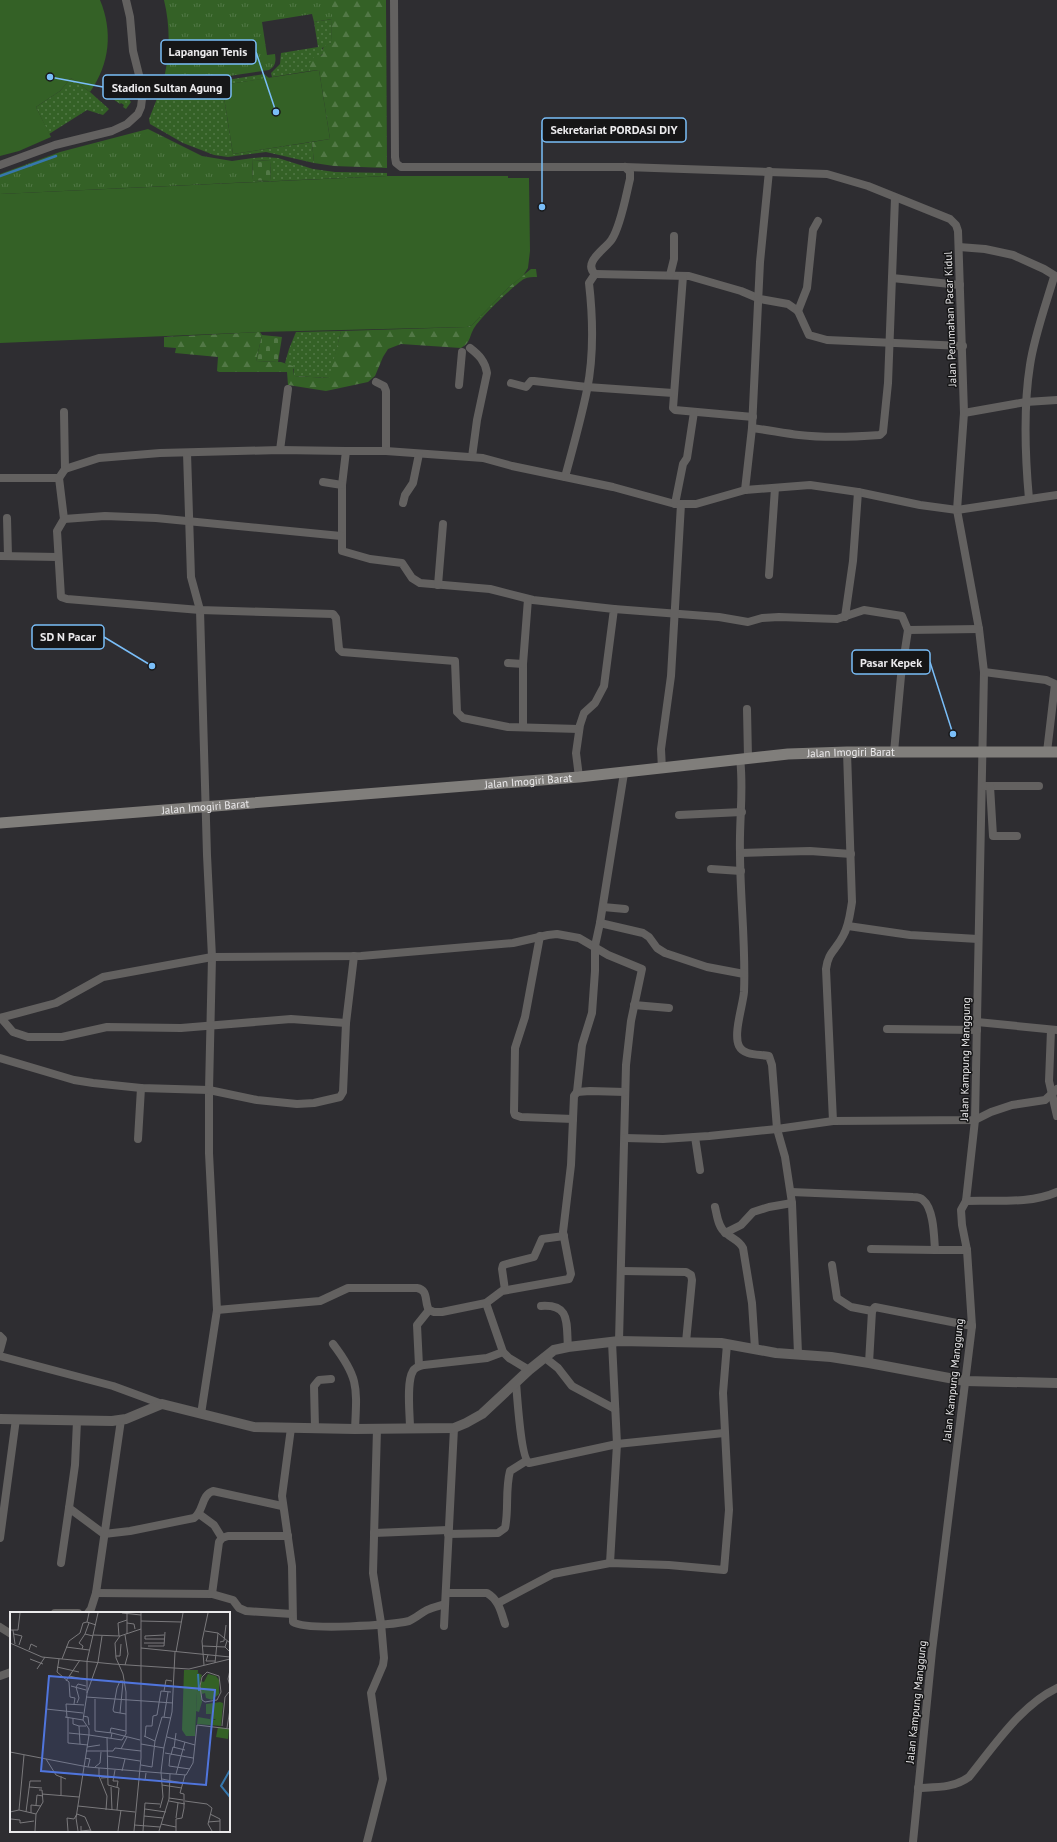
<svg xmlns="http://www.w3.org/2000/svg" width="1057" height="1842" font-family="'PT Sans',sans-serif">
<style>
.grass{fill:url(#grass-dots)}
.forest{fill:url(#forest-firs)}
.cemetery{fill:url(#cemetery-stones)}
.park{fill:url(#park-tufts)}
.garden{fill:#346126}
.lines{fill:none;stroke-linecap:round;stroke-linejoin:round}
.stream{stroke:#3677ac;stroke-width:2.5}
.minor{stroke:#636160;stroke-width:8}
.tertiary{stroke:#636160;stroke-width:10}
.secondary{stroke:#807e7b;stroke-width:11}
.labels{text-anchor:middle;stroke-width:3;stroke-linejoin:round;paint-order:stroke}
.street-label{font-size:11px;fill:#ebeaec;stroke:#161617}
.inset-river{fill:none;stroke:#3677ac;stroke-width:2}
.inset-road{fill:none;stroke:#7a797c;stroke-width:1}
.view{fill:#5075dd;fill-opacity:0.15;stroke:#5075dd;stroke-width:2}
.inset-edge{fill:none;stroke:#ebeaec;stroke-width:2}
.leader{fill:none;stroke:#7abef8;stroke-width:1.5}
.callout-dot{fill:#7abef8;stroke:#161617;stroke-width:1.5}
.callout{fill:#161617;stroke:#7abef8;stroke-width:1.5}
.callout-label{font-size:12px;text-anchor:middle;font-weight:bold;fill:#ebeaec}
</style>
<defs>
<pattern id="grass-dots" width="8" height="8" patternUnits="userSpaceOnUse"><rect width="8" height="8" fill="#346126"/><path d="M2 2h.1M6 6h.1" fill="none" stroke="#527846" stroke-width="1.8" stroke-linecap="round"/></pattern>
<pattern id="forest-firs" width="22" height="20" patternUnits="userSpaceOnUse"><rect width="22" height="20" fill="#346126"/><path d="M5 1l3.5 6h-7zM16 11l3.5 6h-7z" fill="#527846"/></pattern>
<pattern id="cemetery-stones" width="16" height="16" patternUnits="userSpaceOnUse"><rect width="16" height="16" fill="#346126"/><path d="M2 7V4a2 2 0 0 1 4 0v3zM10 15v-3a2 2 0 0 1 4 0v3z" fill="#527846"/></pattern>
<pattern id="park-tufts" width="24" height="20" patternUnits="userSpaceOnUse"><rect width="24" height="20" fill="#346126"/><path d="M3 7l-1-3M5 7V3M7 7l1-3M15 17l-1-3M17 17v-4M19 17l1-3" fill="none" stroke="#527846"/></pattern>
</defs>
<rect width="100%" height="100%" fill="#2e2d31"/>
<g class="grass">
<polygon points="332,19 331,43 322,48 324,53 310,64 310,71 272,77 271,73 280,64 281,53 318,47 314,22"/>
<polygon points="264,74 269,78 222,85 233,154 312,142 314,163 266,152 228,157 214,155 183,143 150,124 149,119 160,91"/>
<polygon points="115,76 117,78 116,84 130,91 127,97 131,102 126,109 123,107 124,105 121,103 120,104 106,94"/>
<polygon points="71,78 90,92 109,109 103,115 87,110 49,134 36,107 60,91"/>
<polygon points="265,157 278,158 313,169 335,172 387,173 387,176 252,182 252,180 270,181 271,161 253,160 253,158"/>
<polygon points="341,331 330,378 294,376 294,369 285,363 289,349 296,332"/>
</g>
<g class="forest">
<path d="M332,0H386L387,168L334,166L314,163L312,142L330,139L319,70L310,71L309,64L314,57C328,55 320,54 324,46L331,43Z"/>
<path d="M531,269H536L537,277C532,277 528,277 524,279C514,285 478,319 473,330C469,338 470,343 461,348L401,344L388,349L383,357L375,376L368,382L326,391L288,385L287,372H219L217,371L218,357L175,353L176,348L164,347V337L260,332L262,335L256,361L281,362L293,366L294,376L329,378L341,331L467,327L472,325L510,286Z"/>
</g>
<g class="cemetery">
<polygon points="253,160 271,161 270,181 252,180"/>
<polygon points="262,335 282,337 278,362 256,361"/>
</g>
<g class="park">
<path d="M164,0H332V19L314,22L312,14L262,22L267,55L275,54C276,61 276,66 269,70L162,86C170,58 171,29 164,0Z"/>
<polygon points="148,129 202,156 232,161 253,158 252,182 0,194 0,174 60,152"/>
</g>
<g class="garden">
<path d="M0,0H100C113,31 110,64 90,92L71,78L60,91L36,107L51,137L19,151L0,156Z"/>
<polygon points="319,70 330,139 233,154 222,85"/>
<polygon points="387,176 508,176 508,178 529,178 530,251 528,268 523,276 510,286 472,325 467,327 259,332 0,343 0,194"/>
</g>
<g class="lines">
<polyline class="stream" points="0,176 56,156"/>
<g class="minor">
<polyline points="394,0 395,157 396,163 401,167 625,167 827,174 868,186 950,219 956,225 958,231 964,413 957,510 979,629 984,672 975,1120 966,1201 961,1210 962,1225 967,1250 972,1326 932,1651 913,1842"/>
<polyline points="0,165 55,145 112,131 127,124 138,114 141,107 143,91 133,51 130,17 126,0"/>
<polyline points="959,247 985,249 1013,255 1044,269 1057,277"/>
<polyline points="595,274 689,276 741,291 760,299 788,304 798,311 809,335 827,340 963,346"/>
<polyline points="670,275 674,259 674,236"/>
<polyline points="683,276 673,408 675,410 753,417"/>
<polyline points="892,278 960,285"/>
<polyline points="798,311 807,288 813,230 818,221"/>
<path d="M470,348C479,355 485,361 487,373L477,420L472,457"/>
<polyline points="376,382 384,386 386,391 386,451"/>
<polyline points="511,383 526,387 531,381 534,381 587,387 673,393"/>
<polyline points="459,385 462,352"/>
<polyline points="64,412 65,469"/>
<polyline points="964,413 1026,402 1057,400"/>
<path d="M752,428C768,430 783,433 799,435C825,438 853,437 880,435L883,432L888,383L895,198"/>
<polyline points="280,450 288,389"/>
<polyline points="346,451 342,485 342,551 370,559 402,563 412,578 420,583 490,589 533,600 614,609 604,686 595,703 584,713 580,725 576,753 579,777"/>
<polyline points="187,453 191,577 200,610 207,855 212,957 209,1090 209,1153 217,1310 201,1414"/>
<path d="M565,477C573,448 581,419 587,390C594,355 593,318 589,283L595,274C582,262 606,249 612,239C621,225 626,195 630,179V172L625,167"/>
<polyline points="0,478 59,478 65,469 99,458 160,453 280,450 346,451 386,451 483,458 512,466 613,487 675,504 696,504 745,490 810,485 858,492 920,505 957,510 1057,495"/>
<polyline points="59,478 64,519 57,531 61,597 67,599 200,610 333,614 336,618 339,649 342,652 455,661 457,712 463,718 508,727 579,729"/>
<polyline points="323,482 342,485"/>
<polyline points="745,490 752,428 760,262 769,171"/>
<path d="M1029,499C1025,455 1023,409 1030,365C1034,337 1046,304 1054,277"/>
<polyline points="403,503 405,495 413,483 419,454"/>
<polyline points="675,504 683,464 687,458 694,412"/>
<polyline points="7,518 8,556"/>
<polyline points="64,519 105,516 156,518 341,536"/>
<polyline points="0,556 58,557"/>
<polyline points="769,575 775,488"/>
<polyline points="438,585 443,524"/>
<polyline points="614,609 719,617 748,622 762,618 779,617 837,619 864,610 902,616 908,630 901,676 894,752"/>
<polyline points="845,617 853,561 858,492"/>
<polyline points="908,630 979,629"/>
<polyline points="508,663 523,664 523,727"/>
<polyline points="523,664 528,599"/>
<polyline points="984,672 1046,680 1055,684 1047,752"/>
<polyline points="747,709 748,758"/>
<path d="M740,758C744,790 739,821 740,852C740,899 746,945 744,992C743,1005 733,1034 739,1046C744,1056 759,1054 769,1056L772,1065L777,1129L785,1157L792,1203L798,1354"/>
<polyline points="662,769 661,749 671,676 681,504"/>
<polyline points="985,786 1039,786"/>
<polyline points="990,786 993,836 1017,836"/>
<polyline points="679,815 742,812"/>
<polyline points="740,853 810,851 851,854"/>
<polyline points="711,869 741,871"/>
<polyline points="603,907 625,909"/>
<polyline points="600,923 643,933 649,937 657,948 665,953 707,967 744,974"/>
<polyline points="848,926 910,935 978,939"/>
<polyline points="540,936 525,1017 515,1048 514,1112 515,1115 521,1117 573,1119"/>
<polyline points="634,1005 669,1008"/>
<polyline points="0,1018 56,1003 103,977 212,957 361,956 513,943 548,935 557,934 579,938 608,955 642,969 631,1021 626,1065 619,1341"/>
<polyline points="1,1018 13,1032 28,1037 62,1037 107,1027 181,1028 291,1019 346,1023"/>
<polyline points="977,1022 1057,1030"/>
<polyline points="887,1029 977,1030"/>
<polyline points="1051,1030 1049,1081 1057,1116"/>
<polyline points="0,1058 74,1080 93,1083 141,1088 209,1090 257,1100 297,1104 314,1103 340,1097 343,1092 346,1023 354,956"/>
<polyline points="577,1092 582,1045 592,1013 595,971 595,946 600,923 624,773"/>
<path d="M833,1121L826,969C828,952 836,950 843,936C849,926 850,914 852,902L847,752"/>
<polyline points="695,1137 700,1170"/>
<polyline points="625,1138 663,1139 709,1136 777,1129 833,1121 975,1120 991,1112 1012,1105 1045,1100 1057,1089"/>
<polyline points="138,1139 141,1088"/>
<path d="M791,1192L913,1197C916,1197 921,1198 923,1200C934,1209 934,1237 935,1250H967"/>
<path d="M966,1201C994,1200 1031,1204 1057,1192"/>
<path d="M715,1207C717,1215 718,1228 726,1233C732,1239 739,1240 743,1248L752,1303L755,1349"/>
<polyline points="725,1233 741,1225 753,1212 769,1207 792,1203"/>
<polyline points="871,1249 935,1250"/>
<polyline points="832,1265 837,1298 851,1307 872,1311"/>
<polyline points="622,1271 686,1272 691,1275 692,1280 686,1342"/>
<polyline points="505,1290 502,1269 503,1265 534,1257 542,1239 564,1236"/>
<polyline points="486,1303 503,1352 509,1358 529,1370"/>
<path d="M541,1306C571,1304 566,1323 568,1347"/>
<path d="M217,1310L320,1301L348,1288H417C429,1290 424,1302 429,1310L434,1312H442L486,1303L502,1291L569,1279L571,1274L563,1232L571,1165L574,1096L577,1092L590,1091L625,1092"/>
<polyline points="0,1336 3,1339 0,1350"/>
<path d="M333,1344C359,1378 357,1387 355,1429"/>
<polyline points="0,1356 113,1386 162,1404"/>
<polyline points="544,1357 558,1368 572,1386 615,1409"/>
<polyline points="869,1363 872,1311 875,1307 972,1326"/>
<polyline points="419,1366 417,1325 429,1310"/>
<path d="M516,1382C517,1395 521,1458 529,1463L617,1444L724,1433"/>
<path d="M77,1421L75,1465L69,1508L104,1534L130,1531L194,1518C204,1511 201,1495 213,1491L282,1506"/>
<path d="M291,1428L282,1496L292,1566L293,1622C306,1631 392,1625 409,1621C416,1618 421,1613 427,1610C433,1607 439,1606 445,1604"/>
<polyline points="315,1428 314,1386 319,1380 331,1379"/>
<path d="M410,1428C410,1415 406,1382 413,1371C415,1367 420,1366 424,1365L487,1358L503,1352"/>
<polyline points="199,1514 214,1525 222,1538"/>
<polyline points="374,1533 448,1530"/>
<path d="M448,1534L498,1533L505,1528C509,1510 505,1490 510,1471L526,1461"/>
<polyline points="0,1538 16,1419"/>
<polyline points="61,1563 69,1508"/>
<polyline points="610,1563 617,1444 612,1342"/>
<polyline points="96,1593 212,1594 219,1542 222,1538 228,1536 288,1536"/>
<path d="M446,1593H487C499,1600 501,1612 505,1624"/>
<polyline points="212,1594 233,1600 239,1608 246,1611 292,1614"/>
<polyline points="498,1603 553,1574 610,1563 669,1565 724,1570 729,1510 723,1393 727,1344"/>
<polyline points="55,1613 78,1613"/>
<polyline points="88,1613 91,1609 96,1593 121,1420"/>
<polyline points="444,1626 454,1428"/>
<polyline points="0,1627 11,1634"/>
<polyline points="0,1676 11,1672"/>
<path d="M918,1788C937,1787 954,1788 969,1777C994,1746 1021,1705 1057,1688"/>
<polyline points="367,1842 383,1779 371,1693 383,1665 384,1658 381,1623 373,1573 377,1429"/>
</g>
<polyline class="tertiary" points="0,1419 112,1421 126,1419 162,1404 254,1427 355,1429 454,1428 466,1423 482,1414 529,1370 554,1350 568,1347 619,1341 721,1343 776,1353 831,1357 869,1363 965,1381 1057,1383"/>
<path class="secondary" id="s1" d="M0,823L579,777L788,754L847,752H1057"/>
</g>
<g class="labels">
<g class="street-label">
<text transform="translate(950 319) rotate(-92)" y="4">Jalan Perumahan Pacar Kidul</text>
<text dy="4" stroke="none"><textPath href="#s1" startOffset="854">Jalan Imogiri Barat</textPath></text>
<text dy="4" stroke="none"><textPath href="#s1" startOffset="530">Jalan Imogiri Barat</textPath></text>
<text dy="4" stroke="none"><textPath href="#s1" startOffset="206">Jalan Imogiri Barat</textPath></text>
<text transform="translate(965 1059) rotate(-89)" y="4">Jalan Kampung Manggung</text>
<text transform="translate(953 1380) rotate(-84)" y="4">Jalan Kampung Manggung</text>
<text transform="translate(916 1702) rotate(-84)" y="4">Jalan Kampung Manggung</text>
</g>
</g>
<g transform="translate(10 1612)">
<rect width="220" height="220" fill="#2e2d31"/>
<path d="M213,91L211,114L187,112L188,105L205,108Z" fill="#346126"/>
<path d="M188,61L192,63L190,69L192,90L189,100L186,99ZM210,90L213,91L211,106L200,108L201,102H196V92Z" fill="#346126"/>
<path d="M174,58H188L185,124H176L172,118ZM198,62L206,64L209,68V82L202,88L196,86L195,81L192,82L191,79V69L194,70ZM208,115L219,117L218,127L206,125Z" fill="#346126"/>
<path class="inset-river" d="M188,62L189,79M220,158L211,174L220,185"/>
<path class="inset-road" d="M79,1L77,10L86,13M112,1L131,3M131,9L171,10M79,11L75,22L83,24M117,11L124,12L125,17M0,18H8L10,1M3,18L5,32M195,19L208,21L220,31M4,22L12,24L9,33M117,22V8M83,23L110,24L131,17M115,23L118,42L115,53M109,24L108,11L117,8V1M154,27H135V24L154,23M217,29L215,35L220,40M210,30L214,29L216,13M0,31L32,45L103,52L179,57L220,47M134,31H154M138,34H154L155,20M193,34L215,35M56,35L79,38M131,36L220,45M72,37L73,34L69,31L75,22M19,38L21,32L27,35M166,40L173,1M198,43L196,49H205M106,44H110L111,32M20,47L33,52M49,47L47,60L59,70L60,85L65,86L64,92M52,47L59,29L70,21L73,11L77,10M77,49L88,1M205,51L208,21M194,53L192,29L198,1M47,55L69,60M27,57L35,45M220,58L218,67L220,74M197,60L209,64L211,80L207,88L195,90L192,88L190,74L192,65ZM59,64L77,68M56,69L70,48M113,69H110L107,76L103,98L104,100L116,102M61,74L76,78M154,79L156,68L162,69M77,81L88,50L92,24M76,85L163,91M85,87V119L102,121L101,126M67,91L69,86L66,75L68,72L76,74M36,97L73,101M110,101L113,70M73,104L78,105L79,113M55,105L73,108M154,105L158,80M57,106L56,92L74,93M58,106V131L78,133M63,106V112L69,114M212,114L215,85L219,80M217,116L220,97M59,121L79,123M100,121L101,116L116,119M102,121L130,128M79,123L112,128L116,122V80L113,62L106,46L105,31L110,24M134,124L145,129L152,105L161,106M97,125L98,173L109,176L107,198M135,125L136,114H142L143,104L147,103L151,79L161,80M157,125L185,133M70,132L69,114H76M131,132L154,136M77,135L90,133M164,136L166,121M111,137L117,125M76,139H103L105,136L131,139M0,140L78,155L176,163L183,151L187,113L220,117M155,141L183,146M160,143L159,154L180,157M161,143L163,135L175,138M97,144L130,149M75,146L80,147L78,155M36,147L46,163L56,167M131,153L142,155L145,129M85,155L90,151L91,140M89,156V164L97,184L96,198M105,158L103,169H108L107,175M112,159L115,147M166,162L175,130M91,166L104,165M129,167L135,168L136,161M152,167L172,171M152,173L172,176M19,175L32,176M101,175L102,198M32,182L69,185M51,183V164M159,186L173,188M159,189L175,192M175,189L197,192L202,196L198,212L202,219M26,193L27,183L33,184M68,194L125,200M150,196L153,185L151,160L154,135L162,100L165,40M135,197L156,200M9,198L14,143M0,200L9,198L26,202M16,200L20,169H31M21,201V193L31,194M200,202L210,207V219M134,204L153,206M166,206L168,191M1,207L10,208V211L24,209M198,210L210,209M151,212L166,215M124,213L150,215M71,214V219L81,218M25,219L26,202L33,190L32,178H29M58,219L57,206L64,207L67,202L75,205L81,219M68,219L66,206L79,123V117L73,108L77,82V49M108,219L111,198M124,219L131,146V1M133,219L135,191L150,192M149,219L159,187L160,162M166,219V207L172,206L174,196V182L170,181L175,163"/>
<path class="view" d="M39,64L205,78L196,173L31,159Z"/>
<rect width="220" height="220" class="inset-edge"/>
</g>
<path class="leader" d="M276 112L256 52M50 77L103 87M542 207L542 130M152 666L104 637M953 734L930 662"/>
<g class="callout-dot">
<circle cx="276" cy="112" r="4"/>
<circle cx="50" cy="77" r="4"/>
<circle cx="542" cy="207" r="4"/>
<circle cx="152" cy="666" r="4"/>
<circle cx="953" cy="734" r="4"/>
</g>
<g class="callout">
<rect x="161" y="40" width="95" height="24" rx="4"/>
<rect x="103" y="75" width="128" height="24" rx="4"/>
<rect x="542" y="118" width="144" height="24" rx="4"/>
<rect x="32" y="625" width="72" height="24" rx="4"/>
<rect x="852" y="650" width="78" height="24" rx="4"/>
</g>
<g class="callout-label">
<text x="208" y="56">Lapangan Tenis</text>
<text x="167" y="92">Stadion Sultan Agung</text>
<text x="614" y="134">Sekretariat PORDASI DIY</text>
<text x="68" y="641">SD N Pacar</text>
<text x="891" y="667">Pasar Kepek</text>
</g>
</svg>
